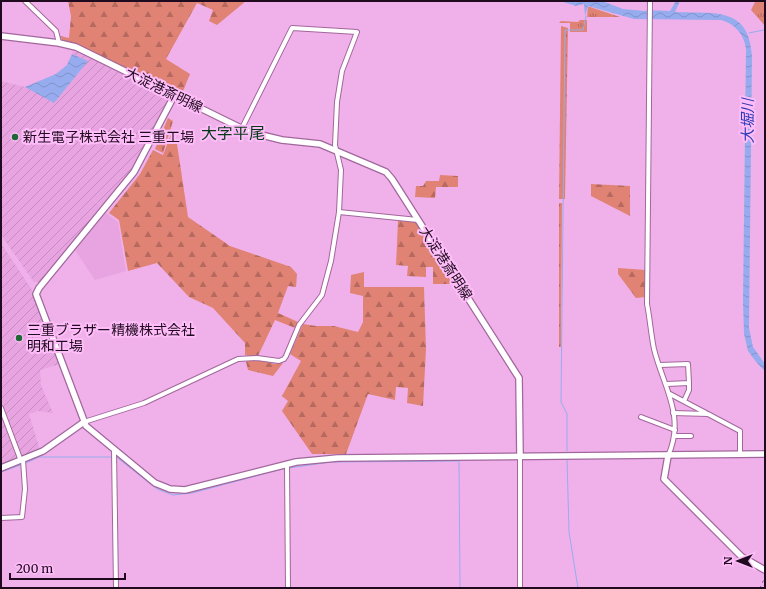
<svg xmlns="http://www.w3.org/2000/svg" width="766" height="589" font-family="Merriweather,'Noto Sans JP',serif">
<style>
.built{fill:#e8a3e1}
.industrial{fill:url(#industrial-furrows)}
.grass{fill:url(#grass-tufts)}
.forest{fill:url(#forest-firs)}
.cemetery{fill:url(#cemetery-stones)}
.water{fill:url(#water-waves)}
.lines{fill:none;stroke-linecap:round;stroke-linejoin:round}
.stream{stroke:#96acee;stroke-width:1}
.street-casing{stroke:#a1679c;stroke-width:6}
.secondary-casing{stroke:#a1679c;stroke-width:8}
.street{stroke:#fff;stroke-width:4}
.secondary{stroke:#fff;stroke-width:5.5}
.rail{stroke:#764f73;stroke-width:1;stroke-dasharray:2 4;stroke-linecap:butt}
.poi-dot{fill:#1f6835;stroke:#febdf8;stroke-width:1.5}
.labels{text-anchor:middle;stroke-width:4;stroke-linejoin:round;paint-order:stroke}
.street-label{font-size:14px;fill:#200a1f;stroke:#febdf8}
.poi-label{font-size:14px;fill:#200a1f;stroke:#febdf8;text-anchor:start}
.water-label{font-size:15px;font-style:italic;fill:#2939b5;stroke:#febdf8}
.quarter-label{font-size:16px;fill:#033916;stroke:#febdf8}
</style>
<defs>
<pattern id="industrial-furrows" width="10" height="10" patternUnits="userSpaceOnUse"><rect width="10" height="10" fill="#e8a3e1"/><path d="M-1 1l2-2M0 10L10 0M9 11l2-2" fill="none" stroke="#c78bc1"/></pattern>
<pattern id="grass-tufts" width="24" height="20" patternUnits="userSpaceOnUse"><rect width="24" height="20" fill="#e08274"/><path d="M3 7l-1-3M5 7V3M7 7l1-3M15 17l-1-3M17 17v-4M19 17l1-3" fill="none" stroke="#b5695f"/></pattern>
<pattern id="forest-firs" width="22" height="20" patternUnits="userSpaceOnUse"><rect width="22" height="20" fill="#e08274"/><path d="M5 1l3.5 6h-7zM16 11l3.5 6h-7z" fill="#b5695f"/></pattern>
<pattern id="cemetery-stones" width="16" height="16" patternUnits="userSpaceOnUse"><rect width="16" height="16" fill="#e08274"/><path d="M2 7V4a2 2 0 0 1 4 0v3zM10 15v-3a2 2 0 0 1 4 0v3z" fill="#b5695f"/></pattern>
<pattern id="water-waves" width="16" height="10" patternUnits="userSpaceOnUse"><rect width="16" height="10" fill="#96acee"/><path d="M0 5q4-4 8 0t8 0" fill="none" stroke="#8193cc"/></pattern>
</defs>
<rect width="100%" height="100%" fill="#f0b1ea"/>
<polygon class="built" points="106,213 118,222 126,271 95,280 75,250"/>
<g class="industrial">
<polygon points="74,49 168,96 169,100 132,172 103,207 88,195 102,207 42,279 38,282 34,282 1,235 1,81 25,87 56,74 67,65"/>
<polygon points="1,243 32,290 60,364 40,370 41,385 53,413 38,411 29,414 40,450 11,459 9,463 1,465"/>
</g>
<g class="grass">
<polygon points="761,1 765,3 765,26 751,10 755,2"/>
<polygon points="588,7 590,7 620,17 587,17"/>
<polygon points="580,20 587,20 587,32 570,32 570,23 559,23 561,21 578,22"/>
<polygon points="561,26 568,28 565,199 559,199"/>
<polygon points="559,203 562,203 561,347 559,347"/>
</g>
<g class="forest">
<polygon points="68,1 246,1 217,25 209,21 213,10 197,3 166,59 190,74 181,96 75,44 63,41 60,36 69,38 71,16"/>
<polygon points="171,134 177,144 188,217 230,246 291,267 297,274 296,287 288,286 278,313 298,322 295,328 275,320 258,356 259,360 275,364 283,363 273,376 248,370 246,362 251,359 250,356 245,355 245,343 213,308 189,297 157,263 128,271 119,220 109,213 140,174 153,150 163,155"/>
<polygon points="440,175 458,176 458,187 436,187 435,198 415,197 416,186 423,186 426,181 439,181"/>
<polygon points="591,184 630,186 630,216 591,196"/>
<polygon points="398,221 417,222 457,284 433,284 433,267 426,267 426,277 407,276 408,266 396,265"/>
<polygon points="618,268 646,270 645,297 636,298 618,274"/>
<polygon points="364,272 364,287 424,287 426,349 423,406 407,403 408,388 396,387 395,400 368,394 346,454 312,454 282,411 288,401 282,396 301,361 290,354 303,324 316,326 334,326 358,332 363,322 363,296 350,293 351,275"/>
</g>
<polygon class="cemetery" points="168,118 173,121 163,153 155,149"/>
<g class="water">
<path d="M560,1H602L623,9L645,11L647,10L670,11L676,1H680L675,12C715,14 749,6 752,56L749,328L753,347L765,364V371L757,363L748,351L744,334L743,302L746,49C744,34 735,24 721,20L634,19L588,6L585,16L584,4L576,6Z"/>
<polygon points="72,54 88,61 54,103 25,87 56,74 67,65"/>
</g>
<g class="lines">
<g class="stream">
<polyline points="749,33 764,30"/>
<polyline points="567,451 567,414 561,402 565,30 583,30 586,16"/>
<polyline points="115,456 157,489 173,495 192,493 286,468"/>
<polyline points="567,458 569,532 578,588"/>
<polyline points="24,464 39,457 112,457"/>
<polyline points="289,468 330,462 459,461 460,588"/>
<polyline points="1,472 21,465"/>
</g>
<g class="street-casing">
<g id="street">
<polyline points="25,1 56,31 59,43"/>
<path d="M650,1L647,304C650,319 651,335 654,349C663,386 686,416 668,456"/>
<polyline points="339,212 418,220"/>
<polyline points="660,365 688,364 689,383 667,384"/>
<polyline points="670,394 706,413"/>
<polyline points="684,401 689,390 689,383"/>
<polyline points="1,408 21,461"/>
<polyline points="673,413 708,414 740,431 740,455"/>
<polyline points="641,417 675,430"/>
<polyline points="84,422 144,403 238,359 257,358 279,361 284,359 286,356 299,325 322,295 331,261 339,212 341,170 335,145 337,102 342,71 357,32 292,28 242,128"/>
<polyline points="675,436 691,436"/>
<polyline points="114,450 116,588"/>
<polyline points="520,456 520,588"/>
<polyline points="287,464 288,588"/>
<polyline points="1,518 22,517 25,489 23,460"/>
</g>
</g>
<g class="secondary-casing">
<g id="secondary">
<polyline points="1,36 59,43 76,47 249,132 282,140 320,144 386,172 392,179 519,378 520,456"/>
<polyline points="174,96 134,172 39,288 36,294 86,426 155,483 170,489 185,490 296,462 338,458 765,454"/>
<polyline points="668,456 664,479 742,557 765,570"/>
<polyline points="1,468 43,451 84,422"/>
</g>
</g>
<use href="#street" class="street"/>
<use href="#secondary" class="secondary"/>
<polyline class="rail" points="760,588 765,577"/>
</g>
<g class="poi-dot">
<circle cx="15" cy="137" r="4"/>
<circle cx="19" cy="338" r="4"/>
</g>
<g class="labels">
<g class="street-label">
<text transform="translate(164 90) rotate(26)" y="5">大淀港斎明線</text>
<text transform="translate(446 263) rotate(57)" y="5">大淀港斎明線</text>
</g>
<g class="poi-label">
<text x="23" y="142">新生電子株式会社 三重工場</text>
<text x="27" y="335">三重ブラザー精機株式会社<tspan x="27" dy="16">明和工場</tspan></text>
</g>
<g class="water-label">
<text transform="translate(748 121) rotate(-90)" y="5">大堀川</text>
</g>
<g class="quarter-label">
<text x="233" y="139">大字平尾</text>
</g>
</g>
<rect width="766" height="589" fill="none" stroke="#200a1f" stroke-width="4"/>
<g transform="translate(738 561) rotate(270)" stroke="#febdf8" stroke-width="3" paint-order="stroke">
<path d="M0-3L7 15L0 10L-7 15Z" fill="#200a1f"/>
<text y="-6" font-size="11" font-weight="bold" text-anchor="middle" fill="#200a1f">N</text>
</g>
<path d="M10 573v6h115v-6" fill="none" stroke="#200a1f" stroke-width="2"/>
<text x="16" y="573" font-size="12" fill="#200a1f" stroke="#febdf8" stroke-width="3" paint-order="stroke">200 m</text>
</svg>
